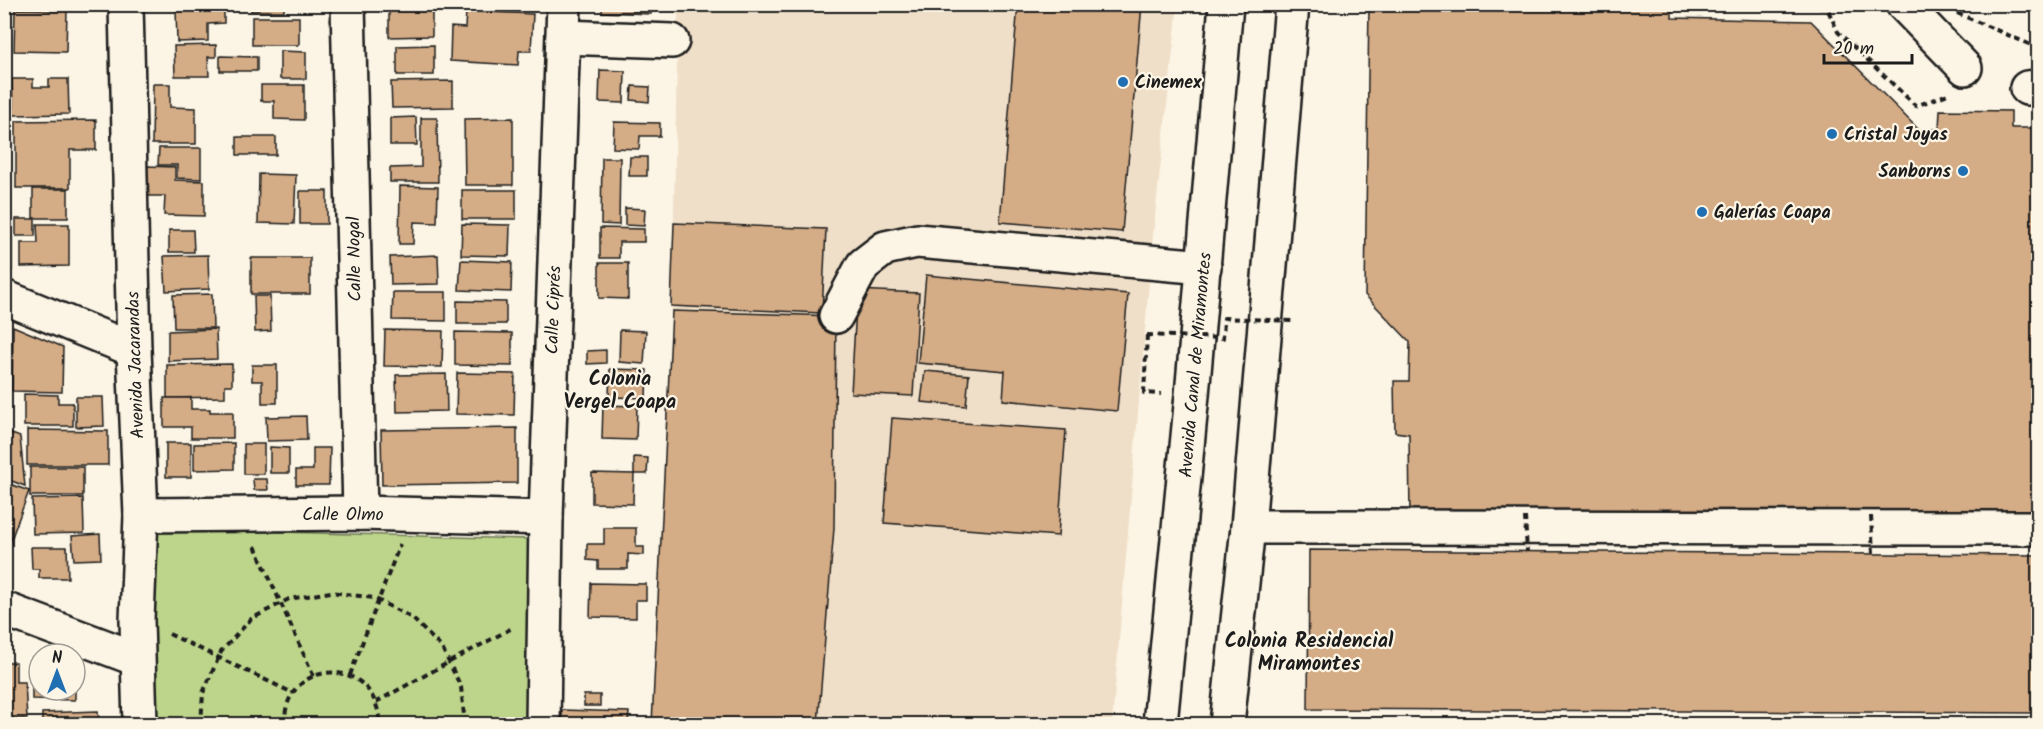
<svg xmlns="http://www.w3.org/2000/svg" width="2043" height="729" font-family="Kalam,sans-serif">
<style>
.built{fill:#f0dfc8}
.green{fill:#bdd58b;stroke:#6c7854;stroke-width:1.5}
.building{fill:#d4ac86;stroke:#1c1c1c;stroke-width:1.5}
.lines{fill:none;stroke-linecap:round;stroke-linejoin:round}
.minor-casing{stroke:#1c1c1c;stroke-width:38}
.major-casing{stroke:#1c1c1c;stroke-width:38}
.path{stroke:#1c1c1c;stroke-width:4;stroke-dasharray:6 4.5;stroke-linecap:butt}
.minor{stroke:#fcf5e5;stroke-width:33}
.major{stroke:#fcf5e5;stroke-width:33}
.path-bridge{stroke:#1c1c1c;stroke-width:4;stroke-dasharray:6 4.5;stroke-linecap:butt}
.poi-dot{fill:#1f6fb2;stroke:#fcf5e5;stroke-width:2}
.labels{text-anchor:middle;stroke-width:4.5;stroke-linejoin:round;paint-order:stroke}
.poi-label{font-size:18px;font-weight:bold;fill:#1c1c1c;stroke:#fcf5e5;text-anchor:start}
.street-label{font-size:18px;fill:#1c1c1c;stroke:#fcf5e5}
.neighbourhood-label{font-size:20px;font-weight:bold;fill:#1c1c1c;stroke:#fcf5e5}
</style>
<rect width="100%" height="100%" fill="#fcf5e5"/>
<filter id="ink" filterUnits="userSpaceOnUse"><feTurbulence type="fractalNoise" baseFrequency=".0167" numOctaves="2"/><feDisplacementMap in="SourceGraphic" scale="12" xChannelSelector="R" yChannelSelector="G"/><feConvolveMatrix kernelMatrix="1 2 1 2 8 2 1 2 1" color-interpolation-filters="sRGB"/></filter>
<g filter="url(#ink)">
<polygon class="built" points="678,5 1178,5 1153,235 1112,724 652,724 672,311"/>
<polygon class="green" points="142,528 530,539 528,724 144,724"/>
<g class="building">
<rect x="17" y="4" width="51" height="3"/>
<rect x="251" y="4" width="33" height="7"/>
<polygon points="397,4 417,4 418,7 398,7"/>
<polygon points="603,4 651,4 651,14 602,12"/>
<polygon points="1018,4 1142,4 1122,232 1000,222"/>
<polygon points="1369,4 1672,4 1672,18 1811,21 1919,130 1939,129 1940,110 2011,111 2011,128 2038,128 2038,517 1410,517 1409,434 1395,432 1394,381 1409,381 1410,342 1365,295"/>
<polygon points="224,8 224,23 208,24 208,41 177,42 176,10"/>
<polygon points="15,9 67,10 66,52 14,51"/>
<polygon points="389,11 432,11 432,36 389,37"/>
<polygon points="466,11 533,14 531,51 519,51 518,65 450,61 451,27 465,28"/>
<rect x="252" y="17" width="47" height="28"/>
<polygon points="216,45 216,57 208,57 209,76 175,76 174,46"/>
<polygon points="434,45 434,75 397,75 397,46"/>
<polygon points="280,51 306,52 306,79 280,79"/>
<polygon points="220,56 257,57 257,71 220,71"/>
<polygon points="600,70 625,71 624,103 599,102"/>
<polygon points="12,79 33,79 33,87 49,87 49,79 68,79 69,114 13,115"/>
<polygon points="453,81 453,107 392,108 391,82"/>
<polygon points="153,84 170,84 170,107 196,108 196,144 152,144"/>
<polygon points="261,85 304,85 304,120 274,119 274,101 261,101"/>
<polygon points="632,86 650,87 649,102 631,100"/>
<polygon points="416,117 417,145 390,145 390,118"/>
<polygon points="421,118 437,118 438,182 390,182 390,168 421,167"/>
<polygon points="513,118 513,185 465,185 464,119"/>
<polygon points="96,120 96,150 70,150 70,188 16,188 16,121"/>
<polygon points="614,122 660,123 660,136 640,136 639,149 613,148"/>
<rect x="237" y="137" width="39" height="18"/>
<polygon points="159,148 201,148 201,179 177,178 177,165 158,165"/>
<polygon points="630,157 647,157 647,176 629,176"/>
<polygon points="602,158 620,158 619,225 601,224"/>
<polygon points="146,166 175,167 175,180 204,181 204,216 164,215 165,196 145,196"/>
<polygon points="259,174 296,175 294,224 258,223"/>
<polygon points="400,186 438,187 437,223 414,222 413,244 399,244"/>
<rect x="4" y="189" width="5" height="40"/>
<rect x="33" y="189" width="35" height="29"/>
<rect x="462" y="190" width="54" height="29"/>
<rect x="300" y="191" width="27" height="33"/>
<polygon points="625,208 645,209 644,226 625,225"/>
<rect x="16" y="219" width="19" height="17"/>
<polygon points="674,223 826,229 822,313 671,306"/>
<polygon points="37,224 69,224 69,266 21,267 21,243 38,243"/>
<polygon points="462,224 510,225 509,256 461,255"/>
<polygon points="600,228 644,229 644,242 619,242 619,258 600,258"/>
<polygon points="169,230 193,230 194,252 169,252"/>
<polygon points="4,237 12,237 12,270 4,267"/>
<polygon points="208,255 209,289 166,291 164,256"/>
<polygon points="438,255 439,284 391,285 390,257"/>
<rect x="251" y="258" width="59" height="36"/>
<polygon points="461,260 512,262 511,292 459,290"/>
<polygon points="599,263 628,263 628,299 599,298"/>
<polygon points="926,275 1128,294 1117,411 1003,400 1005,371 918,363"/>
<polygon points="857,290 919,293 913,396 851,393"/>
<polygon points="393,292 446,292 446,321 392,320"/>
<polygon points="212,294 213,328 174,328 173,295"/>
<polygon points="254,296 270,296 271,331 255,332"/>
<polygon points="457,301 506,302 506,324 457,324"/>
<polygon points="672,311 836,316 834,528 818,724 652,724"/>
<polygon points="13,326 63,347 62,392 12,391"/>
<polygon points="216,329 217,359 168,361 168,331"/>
<polygon points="385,330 443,331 442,367 384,366"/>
<polygon points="620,330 646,331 644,364 619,362"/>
<polygon points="455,332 512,333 512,366 455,365"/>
<polygon points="4,333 8,334 10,355 4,371"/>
<polygon points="606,350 606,363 587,364 587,351"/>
<polygon points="232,364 232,385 225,385 225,397 167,398 167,365"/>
<polygon points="252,365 277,365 277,403 262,403 262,381 252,381"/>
<polygon points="610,369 647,370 646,398 609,397"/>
<polygon points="925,371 969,375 966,406 921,402"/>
<polygon points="457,373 515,374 514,415 456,414"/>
<polygon points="446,374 447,411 397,412 396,375"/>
<polygon points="24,394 58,395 58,403 73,403 73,426 24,426"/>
<polygon points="76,397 103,397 104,426 76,427"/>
<polygon points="164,398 191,398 191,409 210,409 210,412 233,412 233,438 191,438 191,427 164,427"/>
<polygon points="603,405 637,406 636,440 602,439"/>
<polygon points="306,416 307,440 267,441 266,417"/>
<polygon points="892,418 1066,430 1058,536 884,523"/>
<polygon points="517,428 517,483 382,485 381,430"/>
<polygon points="27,430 108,431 108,465 27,465"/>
<polygon points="4,431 20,437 25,486 4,478 8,464 4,463"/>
<rect x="166" y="443" width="25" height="34"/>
<polygon points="234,443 234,469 194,470 194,444"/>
<rect x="244" y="444" width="20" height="30"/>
<polygon points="270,447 289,448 289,473 270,473"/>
<polygon points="313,448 330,448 329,485 296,485 296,470 313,470"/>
<polygon points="634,457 648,458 647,474 634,474"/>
<rect x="30" y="467" width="53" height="29"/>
<polygon points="592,473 634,474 633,504 592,503"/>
<polygon points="253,479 267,479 268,490 254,490"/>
<polygon points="4,482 29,491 9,545 4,543"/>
<polygon points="83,498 84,533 33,534 32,499"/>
<polygon points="604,528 636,528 636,547 644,547 644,555 628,554 628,569 598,569 598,561 587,560 587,544 604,544"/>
<polygon points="100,534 101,559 74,560 72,536"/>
<polygon points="31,547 67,547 68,578 39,578 39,569 32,569"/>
<polygon points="1309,550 2038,555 2038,713 1308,709"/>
<polygon points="591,583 646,584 646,600 636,600 636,618 590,617"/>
<polygon points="32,657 39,659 39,690 75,690 75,672 75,700 32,699"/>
<polygon points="4,662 16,662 16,682 25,682 27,719 4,719"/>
<rect x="584" y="695" width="16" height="11"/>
<polygon points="562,710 629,712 628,724 562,724"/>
<polygon points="98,711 99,724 42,724 42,713"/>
</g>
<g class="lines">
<g class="minor-casing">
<g id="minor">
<polyline points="126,4 134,350 141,515 137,620 140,724"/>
<polyline points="348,4 360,513"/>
<polyline points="1903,4 1965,68"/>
<polyline points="563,37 672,41"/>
<polyline points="2027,88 2038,87"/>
<polyline points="4,297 134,350"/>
<polyline points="836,316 863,265 885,248 917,241 1204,267"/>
<polyline points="141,515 360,513 546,518"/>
<polyline points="1248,527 2038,528"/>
<polyline points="4,609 137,659"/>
<polyline points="543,724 546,518 564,4"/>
</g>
</g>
<g class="major-casing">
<g id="major">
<polyline points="1160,724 1192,395 1226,4"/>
<polyline points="1227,724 1248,527 1292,4"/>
</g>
</g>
<g class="path">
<polyline points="1799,4 1827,8 1838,32 1916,106 1948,94"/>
<polyline points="1957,13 2038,48"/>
<polyline points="1147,335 1144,393 1161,394"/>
<polyline points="255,546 314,677"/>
<polyline points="169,634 293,693"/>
<polyline points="350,675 400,544"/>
<polyline points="376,702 512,628"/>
<polyline points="201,724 203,693 221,652 251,619 289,599 331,592 374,598 412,618 442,648 461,687 465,724"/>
<path d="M285,724C282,660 375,651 380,724"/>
</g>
<use href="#minor" class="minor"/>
<use href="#major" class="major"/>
<g class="path-bridge">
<polyline points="1147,335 1223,338 1224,318 1293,321"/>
<polyline points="1871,516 1873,554"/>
<polyline points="1525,517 1527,552"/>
</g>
</g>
</g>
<g class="poi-dot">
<circle cx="1123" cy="82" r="6"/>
<circle cx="1832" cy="134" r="6"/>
<circle cx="1963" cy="171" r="6"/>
<circle cx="1702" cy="212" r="6"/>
</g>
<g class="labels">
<g class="poi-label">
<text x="1135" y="88">Cinemex</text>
<text x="1844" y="140">Cristal Joyas</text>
<text x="1951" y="177" text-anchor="end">Sanborns</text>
<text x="1714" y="218">Galerías Coapa</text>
</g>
<g class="street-label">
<text transform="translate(354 259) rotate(-91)" y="6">Calle Nogal</text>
<text transform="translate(553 310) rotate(-88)" y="6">Calle Ciprés</text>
<text transform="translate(135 365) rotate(-92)" y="6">Avenida Jacarandas</text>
<text transform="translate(1195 365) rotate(-85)" y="6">Avenida Canal de Miramontes</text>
<text x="343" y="520">Calle Olmo</text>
</g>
<g class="neighbourhood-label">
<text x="620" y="385">Colonia<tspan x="620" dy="23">Vergel Coapa</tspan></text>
<text x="1309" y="647">Colonia Residencial<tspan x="1309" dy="23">Miramontes</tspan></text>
</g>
</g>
<rect width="2043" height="729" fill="none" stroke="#fcf5e5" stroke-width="24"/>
<rect x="12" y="12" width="2019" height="705" fill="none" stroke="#1c1c1c" stroke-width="2" filter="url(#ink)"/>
<g transform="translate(57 672)"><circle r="28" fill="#fcf5e5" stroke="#a29e95" stroke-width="1.5"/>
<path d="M0-4.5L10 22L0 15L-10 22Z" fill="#1f6fb2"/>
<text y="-9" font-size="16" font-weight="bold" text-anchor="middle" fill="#1c1c1c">N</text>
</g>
<path d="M1824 54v9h88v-9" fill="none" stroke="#1c1c1c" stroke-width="3"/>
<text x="1833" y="54" font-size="18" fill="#1c1c1c" stroke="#fcf5e5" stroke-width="4.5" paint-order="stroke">20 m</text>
</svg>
